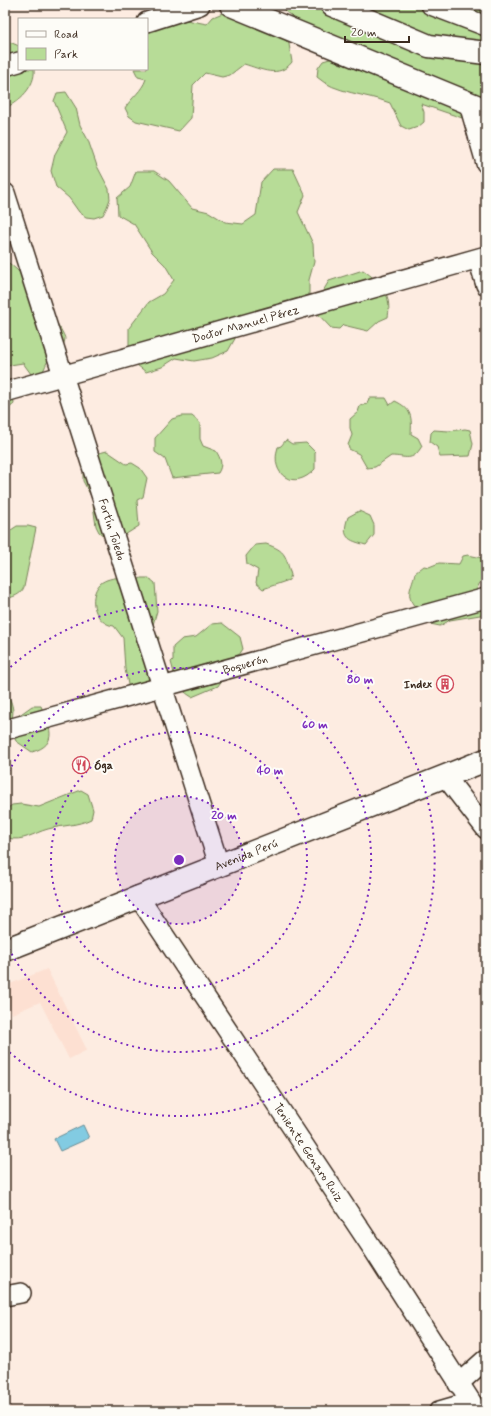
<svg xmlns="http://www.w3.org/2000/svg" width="491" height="1416" font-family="Mynerve,sans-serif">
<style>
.built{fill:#fde0d2}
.green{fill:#b7dc97;stroke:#79835a}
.water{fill:#82cbe2;stroke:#668b94}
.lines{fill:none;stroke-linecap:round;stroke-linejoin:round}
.minor-casing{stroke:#3b2a1e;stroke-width:22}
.tertiary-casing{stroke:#3b2a1e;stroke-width:25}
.primary-casing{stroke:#3b2a1e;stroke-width:25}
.trunk-casing{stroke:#3b2a1e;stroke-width:25}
.minor{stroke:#fdfcf7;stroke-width:19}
.tertiary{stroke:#fdfcf7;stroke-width:22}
.primary{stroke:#fdfcf7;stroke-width:22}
.trunk{stroke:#fdfcf7;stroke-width:22}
.ring{fill:none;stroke:#7b2cbf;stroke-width:2;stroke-dasharray:2 4}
.labels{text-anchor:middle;stroke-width:4;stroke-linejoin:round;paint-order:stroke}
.street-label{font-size:12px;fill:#3b2a1e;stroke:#fdfcf7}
.poi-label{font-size:12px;font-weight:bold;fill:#3b2a1e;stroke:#fdfcf7;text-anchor:end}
.centre{fill:#7b2cbf;stroke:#fdfcf7;stroke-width:2}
.ring-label{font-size:12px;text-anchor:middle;font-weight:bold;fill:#7b2cbf;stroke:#fdfcf7;stroke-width:4;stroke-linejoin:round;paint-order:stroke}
</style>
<rect width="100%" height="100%" fill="#fdece1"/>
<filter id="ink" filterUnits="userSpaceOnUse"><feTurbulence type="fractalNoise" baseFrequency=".025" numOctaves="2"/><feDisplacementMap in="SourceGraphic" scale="8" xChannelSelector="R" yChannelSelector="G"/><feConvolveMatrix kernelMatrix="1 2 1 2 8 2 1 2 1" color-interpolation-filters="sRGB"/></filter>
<g filter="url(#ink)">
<polygon class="built" points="47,969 87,1050 69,1059 40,1002 12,1014 5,995 5,986"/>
<g class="green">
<path d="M278,5H486V116L474,122L421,104L424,112V122L418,127L409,130L401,126L390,103C367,94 334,93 317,77L318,68L323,61L333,58L338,63L350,66Z"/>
<path d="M230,10L271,25L289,44L292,62C279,79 261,69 244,64L230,75L222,77L205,73L193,85L191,118L179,131L136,121L129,116L125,108C132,97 142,91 146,79L138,77L134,69H147V27L181,19L207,24L213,17Z"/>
<path d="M5,40L19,46V69H34C36,86 19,102 5,108Z"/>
<polygon points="66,92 76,108 80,125 88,140 97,166 109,189 110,199 107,207 103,215 94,218 86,217 79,212 69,198 56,187 51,171 55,154 67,132 54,101 57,93"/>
<path d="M273,169H293L305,195L298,212L313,244L314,262L309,280V299L306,316C285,324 277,323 259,309L246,319L228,351L212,358L194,361L176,358L162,367L146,372L133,362L129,345V328L149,302L163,294L174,280L165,265L152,252L134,224L118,215L117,198L130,187L136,171H154L169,181L192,208L209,212L225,222L243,224L256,215L261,182Z"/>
<path d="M5,259C10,265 16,268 21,274C28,281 66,333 65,339C64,348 56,352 50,358C44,364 46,373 36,376L31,374L23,363L10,365L7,368L6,381L13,396L14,404L8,409H5Z"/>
<path d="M363,270C381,283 392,293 388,317L379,321L368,331L343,325L339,329L331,328L315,311L318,294L323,291L329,281Z"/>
<path d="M369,398H386L390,405L395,401C412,409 412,417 411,434L418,438L422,446C412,463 406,456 391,456L375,467L367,468L359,454L349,449L348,445L352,435L350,428V419L358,412L360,406L367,404Z"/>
<path d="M182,416H192L200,423V439L203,446L216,451C221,459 223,465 218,473L172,478L165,459L155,452V438L172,419Z"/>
<polygon points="465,429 470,430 473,444 470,456 440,457 437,447 430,442 431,433 434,430 449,431"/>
<path d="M286,440L292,444L306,443L315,452V469C294,492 269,475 278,447L281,446Z"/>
<polygon points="107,451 126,464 132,463 140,468 147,478 143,497 137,500 139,526 112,543 99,532 96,526 92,498 83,481 83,473 86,468 99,453"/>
<polygon points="486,482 486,501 481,497 481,487"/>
<path d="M359,511L370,516L374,525V535L366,545C348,540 341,538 348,517Z"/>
<path d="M17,526H28L36,528L24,587C21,595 13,597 5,599V534Z"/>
<path d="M266,544C287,551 285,556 291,575L289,580L263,589L256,583L258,570L247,564L246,556L255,545Z"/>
<path d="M468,555L482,558L486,569L476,591L486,594V614L450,620L440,626L430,624L426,620C425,616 422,614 418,610C404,596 411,589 415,573L424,566L429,567L439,563L459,564L463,556Z"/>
<path d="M121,577L136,581L141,578H149L155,583L157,611L152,628L159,638L157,645L169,673V678L130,695L125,669L123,638L114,626C95,624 87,598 100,584C105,579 114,578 121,577Z"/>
<path d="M222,623L240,637L243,649L218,686L192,697C175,687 176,679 171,662L173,660V647L182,639L196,637L212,624Z"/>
<path d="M5,692C14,703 17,718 5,728Z"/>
<path d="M32,706H41C49,726 60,744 32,752L16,741L12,733L18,716Z"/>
<path d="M81,790L88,794L93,810L91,819C77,826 63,825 48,829C33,833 24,842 7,838L5,835V810L12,805L21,804L39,807Z"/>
</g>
<polygon class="water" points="83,1125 89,1138 60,1151 54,1139"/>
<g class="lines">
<g class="minor-casing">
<g id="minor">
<polyline points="431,5 486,26"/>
<polyline points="147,22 200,5"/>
<polyline points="5,66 19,62"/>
<polyline points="469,104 486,163"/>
<path id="s1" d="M5,193L219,865"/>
<polyline points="478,259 486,285"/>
<path id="s2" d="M5,392L486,256"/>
<path id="s3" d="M5,730L486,598"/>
<polyline points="445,776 486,829"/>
<path id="s4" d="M138,896L373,1249L477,1411"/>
<polyline points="5,1296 21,1293"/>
<polyline points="458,1384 486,1359"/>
<polyline points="439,1411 470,1402"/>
</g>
</g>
<g class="tertiary-casing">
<polyline id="tertiary" points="332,5 429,46 486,53"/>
</g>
<g class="primary-casing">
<g id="primary">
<path id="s5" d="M5,950L486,760"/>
</g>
</g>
<g class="trunk-casing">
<polyline id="trunk" points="231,5 486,110"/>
</g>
<use href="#minor" class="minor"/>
<use href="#tertiary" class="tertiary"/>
<use href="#primary" class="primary"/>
<use href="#trunk" class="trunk"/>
</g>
</g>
<circle cx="179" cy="860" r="64" fill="#7b2cbf" fill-opacity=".12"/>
<g class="ring">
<circle cx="179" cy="860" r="64"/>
<circle cx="179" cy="860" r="128"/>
<path d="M6 777A192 192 0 1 1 6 943"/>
<path d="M6 671A256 256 0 1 1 6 1049"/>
</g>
<defs>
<g id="building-ring" transform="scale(0.9)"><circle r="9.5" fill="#fdfcf7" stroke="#d1495b" stroke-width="1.5"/><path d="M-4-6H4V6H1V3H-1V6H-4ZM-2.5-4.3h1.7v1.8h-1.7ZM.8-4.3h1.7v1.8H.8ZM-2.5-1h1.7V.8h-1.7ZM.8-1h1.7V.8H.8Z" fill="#d1495b"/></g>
<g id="restaurant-ring" transform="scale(0.9)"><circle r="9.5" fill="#fdfcf7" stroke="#d1495b" stroke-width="1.5"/><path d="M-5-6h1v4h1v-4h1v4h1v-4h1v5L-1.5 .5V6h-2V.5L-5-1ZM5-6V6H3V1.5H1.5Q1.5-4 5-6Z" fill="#d1495b"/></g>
</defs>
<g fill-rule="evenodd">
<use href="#building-ring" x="445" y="684"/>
<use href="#restaurant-ring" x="81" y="765"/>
</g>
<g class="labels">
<g class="street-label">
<text dy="4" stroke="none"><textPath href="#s2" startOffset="250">Doctor Manuel Pérez</textPath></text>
<text dy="4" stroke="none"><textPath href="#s1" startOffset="353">Fortín Toledo</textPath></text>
<text dy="4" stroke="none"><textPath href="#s3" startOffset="249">Boquerón</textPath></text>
<text dy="4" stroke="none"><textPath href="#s5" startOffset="259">Avenida Perú</textPath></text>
<text dy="4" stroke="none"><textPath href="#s4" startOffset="308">Teniente Genaro Ruiz</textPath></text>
</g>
<g class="poi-label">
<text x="432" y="688">Index</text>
<text x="94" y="769" text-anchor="start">Óga</text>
</g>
</g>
<circle cx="179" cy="860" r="6" class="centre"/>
<g class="ring-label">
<text x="360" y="683">80 m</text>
<text x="315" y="728">60 m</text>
<text x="270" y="774">40 m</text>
<text x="224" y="819">20 m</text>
</g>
<rect width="491" height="1416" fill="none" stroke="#fdfcf7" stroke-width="20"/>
<rect x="10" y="10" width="471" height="1396" fill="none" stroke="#3b2a1e" stroke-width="1.5" filter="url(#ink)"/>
<rect x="18" y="18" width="130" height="52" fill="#fdfcf7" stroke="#afa8a0"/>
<rect x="26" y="31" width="20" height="6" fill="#fdfcf7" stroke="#afa8a0"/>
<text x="54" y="38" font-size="12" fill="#3b2a1e">Road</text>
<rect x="26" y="48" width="20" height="12" fill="#b7dc97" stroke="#afa8a0"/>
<text x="54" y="58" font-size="12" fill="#3b2a1e">Park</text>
<path d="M345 36v6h64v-6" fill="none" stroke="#3b2a1e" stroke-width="2"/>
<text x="351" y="36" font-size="12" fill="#3b2a1e" stroke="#fdfcf7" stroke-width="3" paint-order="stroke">20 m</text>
</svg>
